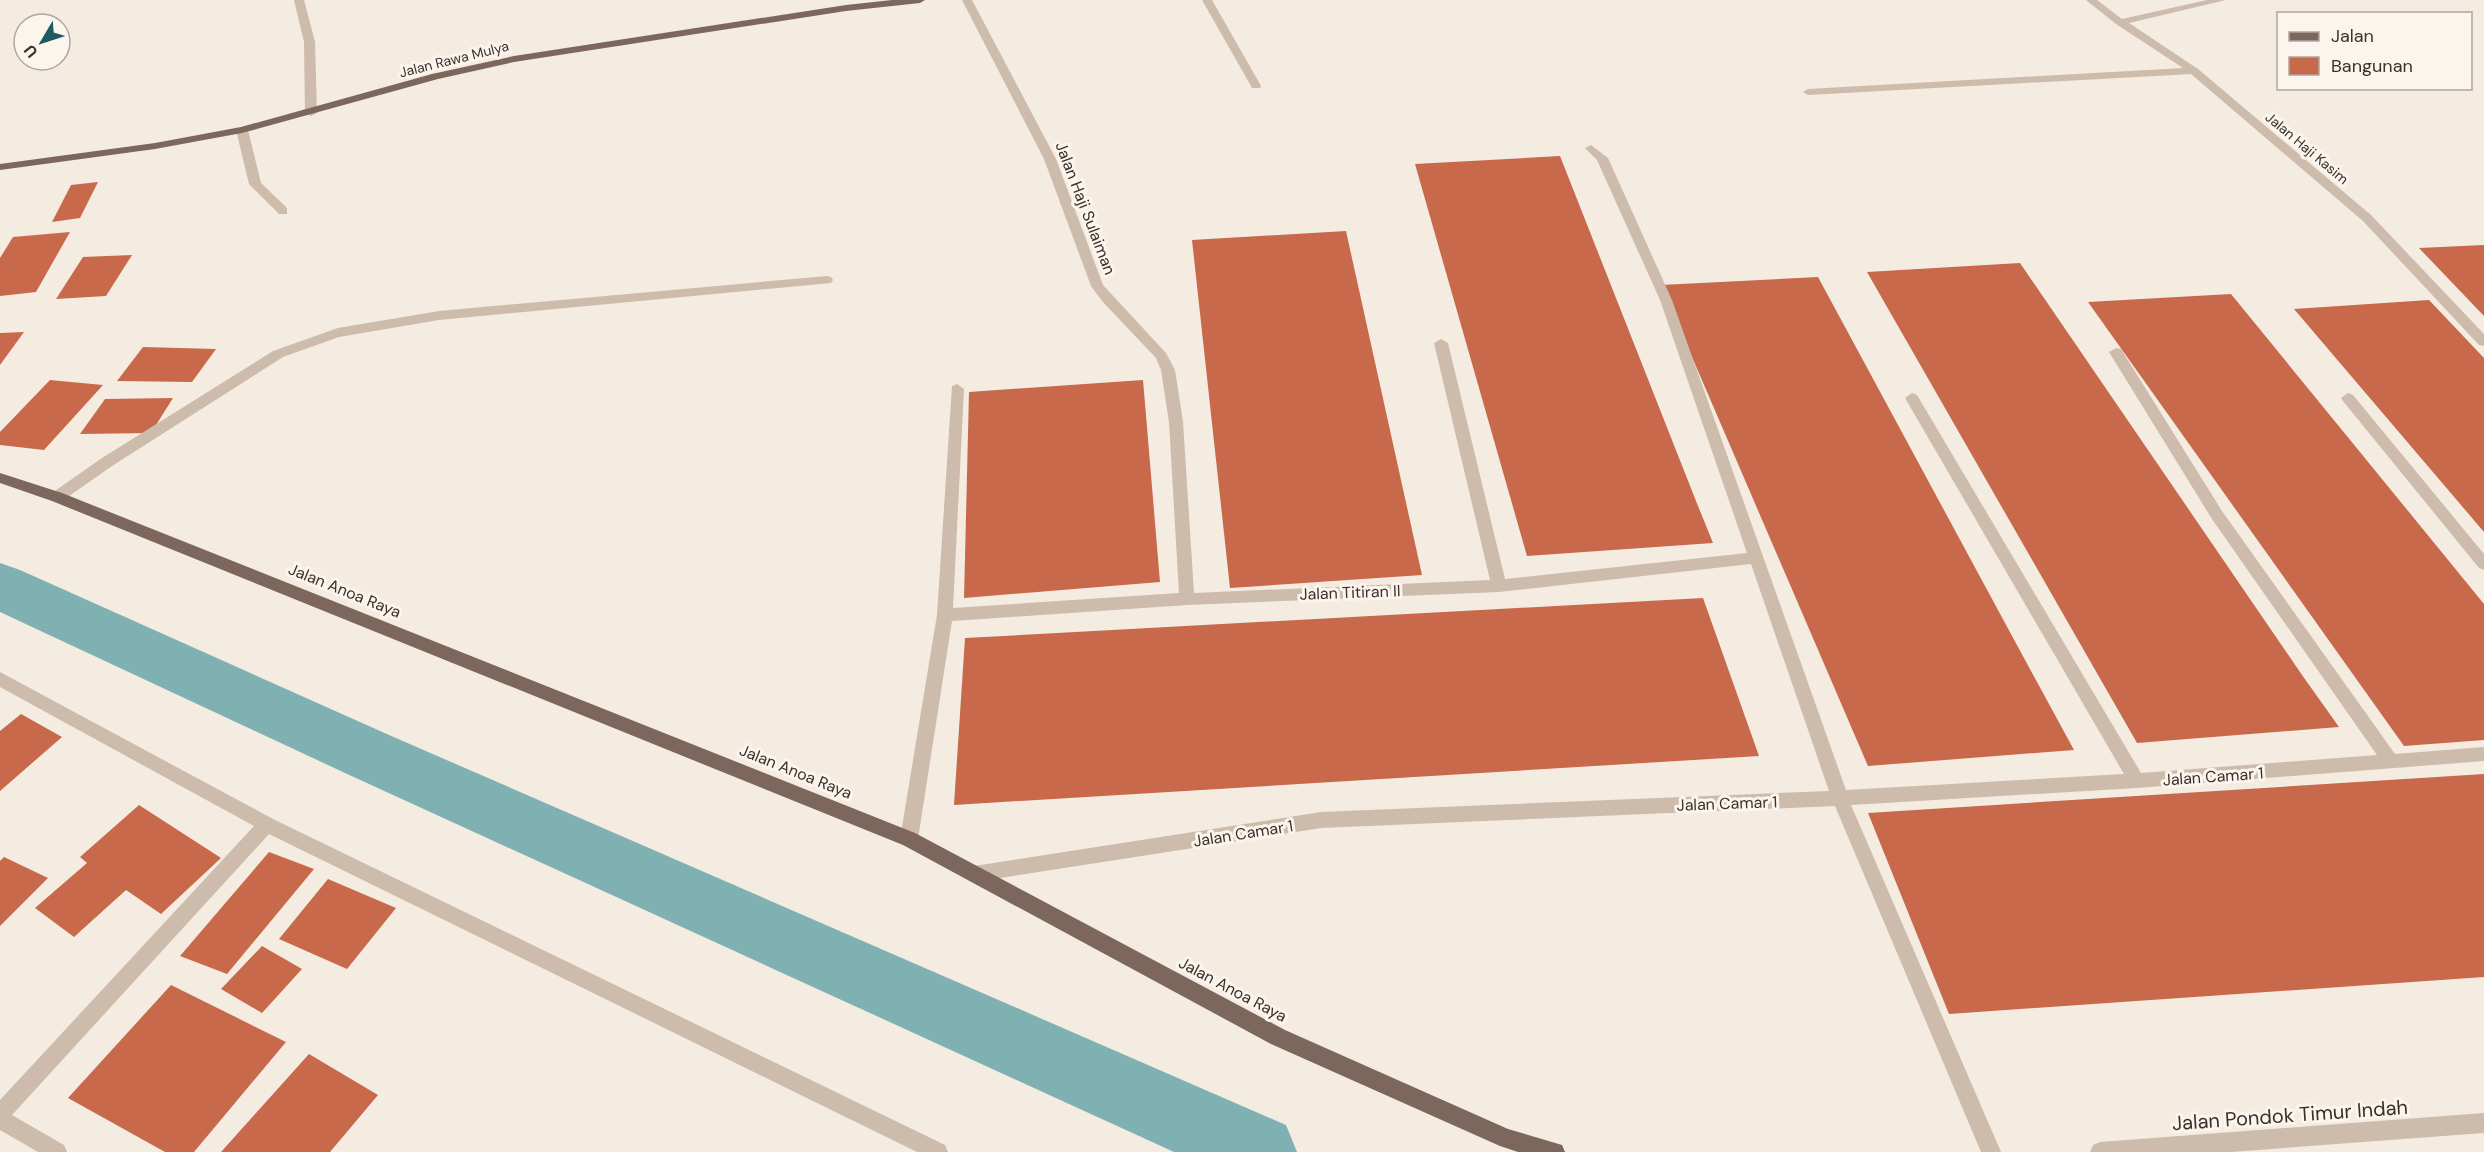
<svg xmlns="http://www.w3.org/2000/svg" width="2484" height="1152" font-family="'DM Sans',sans-serif">
<style>
.lines{fill:none;stroke-linecap:round;stroke-linejoin:round}
.canal{fill:#7fb0b2;fill-rule:evenodd}
.building{fill:#c8694b}
.minor{fill:#cdbbac;fill-rule:evenodd}
.major{fill:#7d675c;fill-rule:evenodd}
.labels{text-anchor:middle;stroke-width:6;stroke-linejoin:round;paint-order:stroke}
.far-street-label{font-size:14px;fill:#3b302b;stroke:#fbf5ee}
.street-label{font-size:16px;fill:#3b302b;stroke:#fbf5ee}
.near-street-label{font-size:20px;fill:#3b302b;stroke:#fbf5ee}
</style>
<rect width="100%" height="100%" fill="#f4ebe1"/>
<g class="lines">
<polygon class="canal" points="0,563 20,570 389,735 1286,1125 1297,1152 1174,1152 345,773 0,612"/>
</g>
<g class="building">
<polygon points="1560,156 1696,501 1713,543 1527,556 1415,164"/>
<polygon points="98,182 80,218 52,222 71,185"/>
<polygon points="1346,231 1422,575 1230,588 1192,240"/>
<polygon points="70,232 36,292 0,296 0,258 13,237"/>
<polygon points="2484,245 2484,316 2419,248"/>
<polygon points="132,255 106,296 56,299 83,257"/>
<polygon points="2020,263 2302,675 2339,727 2137,743 1867,272"/>
<polygon points="1818,277 2018,647 2074,750 1868,766 1661,285"/>
<polygon points="2231,294 2484,604 2484,740 2404,746 2088,302"/>
<polygon points="2429,300 2484,358 2484,532 2294,309"/>
<polygon points="24,332 0,365 0,333"/>
<polygon points="143,347 216,349 192,382 117,381"/>
<polygon points="50,380 103,385 44,450 0,445 0,432"/>
<polygon points="1143,380 1160,582 964,598 969,392"/>
<polygon points="173,398 151,433 80,434 105,399"/>
<polygon points="1703,598 1759,756 954,805 965,638"/>
<polygon points="21,714 62,737 0,791 0,731"/>
<polygon points="2484,774 2484,977 1949,1014 1868,813"/>
<polygon points="139,805 221,858 161,914 126,890 74,937 35,908 87,863 80,857"/>
<polygon points="269,852 314,869 227,974 180,956"/>
<polygon points="4,857 48,878 0,926 0,861"/>
<polygon points="328,879 396,908 347,969 279,939"/>
<polygon points="262,946 302,969 262,1013 221,989"/>
<polygon points="171,985 286,1042 194,1152 165,1152 68,1098"/>
<polygon points="309,1054 378,1095 330,1152 221,1152"/>
</g>
<g class="lines">
<g class="minor">
<polygon points="294,0 304,0 315,42 317,113 311,116 305,113 304,42"/>
<polygon points="962,0 972,0 1056,159 1103,285 1166,353 1175,370 1183,422 1194,593 1490,580 1434,343 1441,339 1448,343 1505,579 1747,553 1660,300 1597,160 1585,148 1591,145 1608,158 1672,300 1846,790 2124,774 1905,398 1912,393 1917,395 2141,773 2377,755 2212,519 2109,352 2116,348 2121,349 2222,511 2395,754 2484,747 2484,761 2137,788 1851,805 2001,1152 1981,1152 1835,806 1321,828 974,882 968,880 965,874 968,868 974,866 1321,812 1829,791 1751,564 1499,592 1187,605 952,621 918,839 915,845 909,847 903,845 900,839 937,615 952,386 957,384 964,389 953,608 1179,593 1169,422 1161,370 1156,358 1102,301 1091,286 1044,159"/>
<polygon points="1202,0 1212,0 1261,86 1260,88 1252,88 1251,86"/>
<polygon points="2086,0 2097,0 2122,19 2207,0 2226,0 2129,23 2198,69 2371,215 2484,334 2484,346 2479,345 2363,221 2191,74 1808,95 1803,92 1808,89 2183,68 2116,24"/>
<polygon points="242,127 248,130 261,183 287,208 287,214 279,214 249,184 236,130"/>
<polygon points="827,276 831,277 833,280 831,283 439,320 339,337 283,357 112,466 62,501 52,501 50,497 52,493 102,458 273,351 338,328 439,311"/>
<polygon points="2348,393 2353,395 2484,554 2484,570 2479,568 2343,401 2341,398"/>
<polygon points="0,672 273,819 945,1145 948,1152 917,1152 269,834 12,1115 64,1145 67,1152 38,1152 0,1130 0,1100 254,826 0,687"/>
<polygon points="2484,1113 2484,1133 2231,1152 2090,1152 2093,1145 2100,1142"/>
</g>
<g class="major">
<polygon points="892,0 925,0 920,3 846,11 514,62 438,79 242,133 155,149 0,170 0,164 155,143 241,127 432,74 514,56 846,5"/>
<polygon points="0,473 62,493 915,833 1285,1030 1508,1129 1562,1145 1565,1152 1518,1152 1500,1146 1271,1044 903,845 52,501 0,483"/>
</g>
</g>
<g class="labels">
<g class="far-street-label">
<text transform="translate(454 59) rotate(-14)" y="5">Jalan Rawa Mulya</text>
<text transform="translate(2307 148) rotate(40)" y="5">Jalan Haji Kasim</text>
</g>
<g class="street-label">
<text transform="translate(1086 208) rotate(69)" y="6">Jalan Haji Sulaiman</text>
<text transform="translate(345 590) rotate(22)" y="6">Jalan Anoa Raya</text>
<text transform="translate(1350 592) rotate(-2)" y="6">Jalan Titiran II</text>
<text transform="translate(796 771) rotate(22)" y="6">Jalan Anoa Raya</text>
<text transform="translate(2213 776) rotate(-4)" y="6">Jalan Camar 1</text>
<text transform="translate(1727 803) rotate(-2)" y="6">Jalan Camar 1</text>
<text transform="translate(1243 833) rotate(-9)" y="6">Jalan Camar 1</text>
<text transform="translate(1233 989) rotate(28)" y="6">Jalan Anoa Raya</text>
</g>
<g class="near-street-label">
<text transform="translate(2290 1115) rotate(-4)" y="7">Jalan Pondok Timur Indah</text>
</g>
</g>
<rect x="2277" y="12" width="195" height="78" fill="#fbf5ee" stroke="#aea6a0" stroke-width="1.5"/>
<rect x="2289" y="32" width="30" height="9" fill="#7d675c" stroke="#aea6a0" stroke-width="1.5"/>
<text x="2331" y="42" font-size="18" fill="#3b302b">Jalan</text>
<rect x="2289" y="57" width="30" height="18" fill="#c8694b" stroke="#aea6a0" stroke-width="1.5"/>
<text x="2331" y="72" font-size="18" fill="#3b302b">Bangunan</text>
<g transform="translate(42 42) rotate(231)"><circle r="28" fill="#fbf5ee" stroke="#aea6a0" stroke-width="1.5"/>
<path d="M0-4.5L10 22L0 15L-10 22Z" fill="#1f5a5e"/>
<text y="-9" font-size="16" font-weight="bold" text-anchor="middle" fill="#3b302b">U</text>
</g>
</svg>
